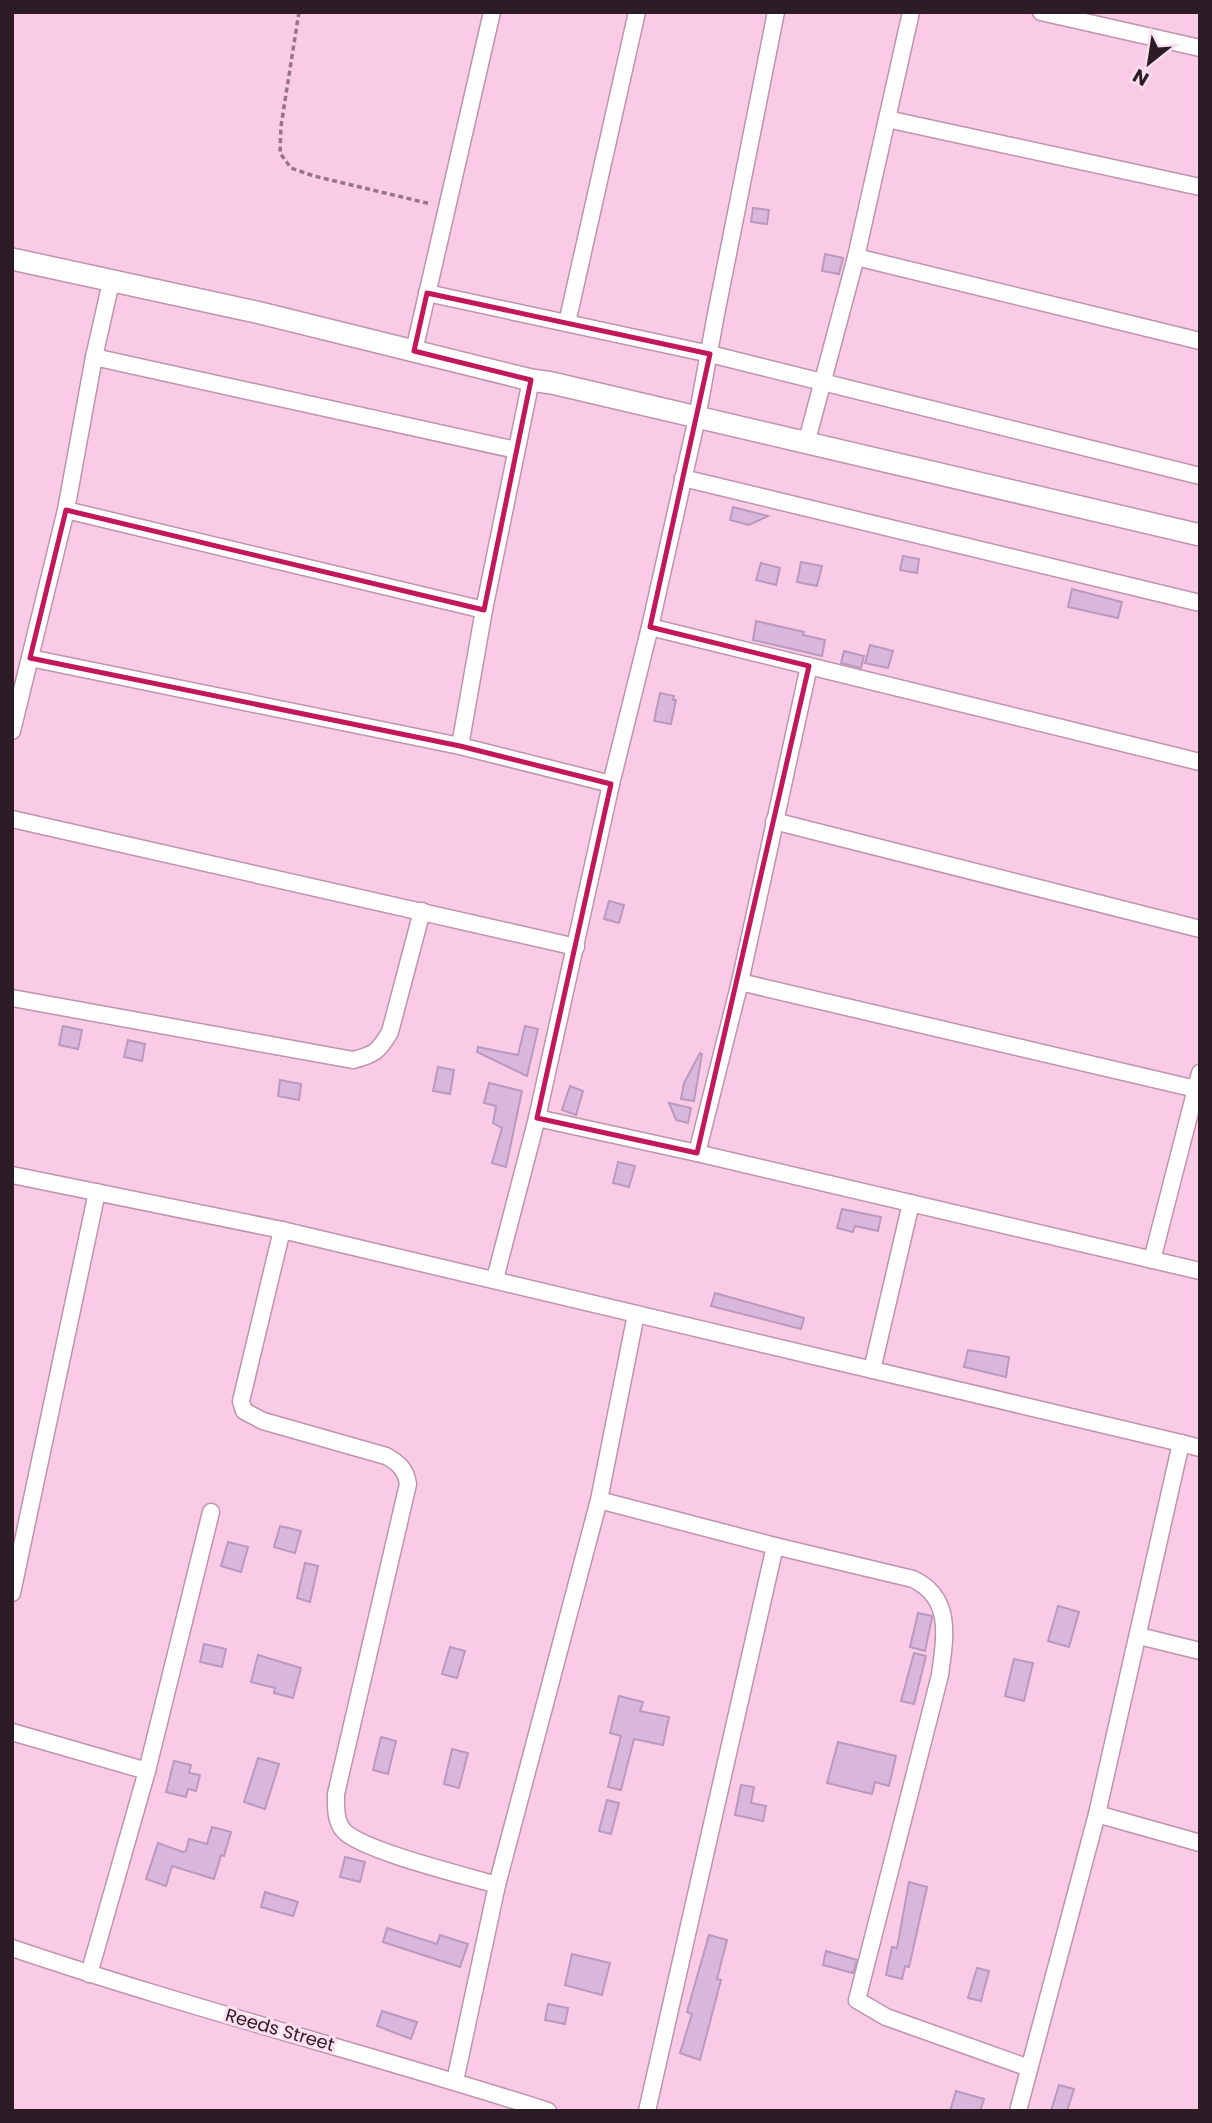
<svg xmlns="http://www.w3.org/2000/svg" width="1212" height="2123" font-family="Poppins,sans-serif">
<style>
.building{fill:#d9b7dd;stroke:#ba99be;stroke-width:2}
.lines{fill:none;stroke-linecap:round;stroke-linejoin:round}
.minor-casing{stroke:#c093ad;stroke-width:19}
.tertiary-casing{stroke:#c093ad;stroke-width:24}
.path{stroke:#957587;stroke-width:3.5;stroke-dasharray:5 3.5;stroke-linecap:butt}
.minor{stroke:#fff;stroke-width:16}
.tertiary{stroke:#fff;stroke-width:21}
.marked{fill:none;stroke:#c2185b;stroke-width:5;stroke-linejoin:round}
.labels{text-anchor:middle;stroke-width:6;stroke-linejoin:round;paint-order:stroke}
.street-label{font-size:18px;fill:#2d1c26;stroke:#fcdeef}
</style>
<rect width="100%" height="100%" fill="#facbe6"/>
<g class="building">
<polygon points="753,208 769,210 767,224 751,222"/>
<polygon points="825,254 843,258 839,274 822,271"/>
<polygon points="733,507 768,516 749,525 730,520"/>
<polygon points="903,556 919,559 917,573 900,570"/>
<polygon points="801,562 822,566 817,586 797,582"/>
<polygon points="761,563 780,568 776,585 756,580"/>
<polygon points="1072,589 1122,602 1118,618 1068,607"/>
<polygon points="756,621 804,632 803,635 825,640 822,656 753,640"/>
<polygon points="870,645 893,651 888,668 865,663"/>
<polygon points="844,651 864,656 861,668 841,663"/>
<polygon points="660,693 674,696 673,700 676,700 671,724 654,721"/>
<polygon points="609,901 624,905 619,923 604,919"/>
<polygon points="63,1026 82,1030 78,1049 59,1045"/>
<polygon points="525,1026 538,1029 527,1076 477,1052 478,1047 518,1055"/>
<polygon points="128,1040 145,1044 142,1061 124,1057"/>
<polygon points="700,1053 702,1054 694,1101 681,1099 684,1083"/>
<polygon points="438,1067 454,1070 450,1094 433,1091"/>
<polygon points="280,1080 301,1084 299,1100 278,1096"/>
<polygon points="489,1083 522,1091 506,1167 492,1163 502,1128 493,1123 496,1106 484,1103"/>
<polygon points="570,1086 583,1091 576,1115 562,1110"/>
<polygon points="669,1103 691,1108 688,1123 676,1120"/>
<polygon points="618,1162 635,1166 629,1187 613,1183"/>
<polygon points="842,1209 881,1217 878,1231 855,1226 853,1232 837,1228"/>
<polygon points="715,1293 804,1318 801,1329 711,1306"/>
<polygon points="968,1350 1009,1357 1006,1377 964,1367"/>
<polygon points="280,1526 301,1531 295,1553 274,1547"/>
<polygon points="228,1542 248,1547 241,1572 221,1566"/>
<polygon points="305,1563 318,1566 310,1602 297,1598"/>
<polygon points="1058,1606 1079,1612 1069,1647 1048,1641"/>
<polygon points="918,1613 932,1616 932,1618 925,1651 910,1647"/>
<polygon points="204,1644 226,1649 222,1667 200,1662"/>
<polygon points="450,1647 465,1651 457,1678 442,1674"/>
<polygon points="914,1653 926,1656 914,1704 901,1701"/>
<polygon points="258,1655 301,1668 293,1698 274,1693 275,1688 251,1682"/>
<polygon points="1014,1659 1033,1663 1024,1701 1005,1696"/>
<polygon points="619,1696 643,1702 640,1711 669,1717 663,1745 634,1739 621,1790 608,1787 621,1736 610,1733"/>
<polygon points="381,1737 396,1741 388,1774 373,1770"/>
<polygon points="838,1742 896,1756 889,1786 875,1782 872,1794 827,1783"/>
<polygon points="452,1749 468,1753 459,1788 444,1784"/>
<polygon points="258,1758 279,1764 265,1809 244,1802"/>
<polygon points="174,1761 191,1765 189,1773 200,1775 196,1791 188,1789 186,1797 166,1792"/>
<polygon points="741,1785 754,1787 751,1803 766,1806 763,1821 735,1815"/>
<polygon points="607,1800 619,1803 611,1834 599,1831"/>
<polygon points="212,1827 231,1832 224,1856 221,1855 214,1879 172,1866 166,1886 146,1879 158,1843 183,1852 186,1851 189,1839 207,1844"/>
<polygon points="345,1857 365,1862 360,1882 340,1877"/>
<polygon points="909,1882 927,1887 909,1967 905,1966 902,1979 886,1975 892,1947 897,1948"/>
<polygon points="265,1892 298,1902 293,1916 261,1907"/>
<polygon points="387,1928 437,1944 440,1935 468,1944 460,1967 383,1942"/>
<polygon points="709,1935 727,1940 717,1979 721,1980 700,2060 680,2053 692,2014 687,2012"/>
<polygon points="826,1951 857,1960 853,1973 823,1965"/>
<polygon points="572,1954 610,1963 602,1995 565,1985"/>
<polygon points="977,1968 989,1971 981,2001 968,1998"/>
<polygon points="548,2004 568,2008 565,2024 545,2020"/>
<polygon points="382,2011 417,2022 411,2039 377,2026"/>
<polygon points="1059,2085 1074,2089 1067,2111 1051,2111"/>
<polygon points="956,2091 984,2099 980,2111 950,2111"/>
</g>
<g class="lines">
<g class="minor-casing">
<g id="minor">
<polyline points="1041,12 1200,48"/>
<polyline points="887,119 1200,187"/>
<polyline points="856,257 1200,341"/>
<polyline points="427,293 710,354 1200,476"/>
<polyline points="567,323 637,12"/>
<polyline points="414,351 492,12"/>
<polyline points="94,357 516,450"/>
<polyline points="806,444 856,257 911,12"/>
<polyline points="683,478 1200,603"/>
<polyline points="66,510 484,610"/>
<polyline points="650,627 1200,762"/>
<polyline points="30,658 460,746 611,784"/>
<polyline points="12,731 66,510 94,357 111,282"/>
<polyline points="460,746 484,610 531,380"/>
<polyline points="12,819 576,947"/>
<polyline points="774,821 1200,929"/>
<polyline points="740,982 1196,1089"/>
<path d="M12,998L353,1060C374,1055 379,1051 390,1032L422,911"/>
<polyline points="537,1118 697,1153 1200,1271"/>
<polyline points="697,1153 740,982 809,666"/>
<polyline points="12,1175 282,1230 1181,1443"/>
<path d="M282,1230L241,1401L244,1411L263,1421L386,1456C399,1463 406,1470 408,1484L336,1794C336,1807 335,1821 344,1831C363,1851 467,1876 497,1885"/>
<polyline points="1152,1260 1200,1073"/>
<polyline points="495,1279 537,1118 611,784 650,627 697,418 716,314 776,12"/>
<polyline points="872,1370 911,1203"/>
<polyline points="599,1500 636,1314"/>
<polyline points="12,1593 97,1192"/>
<polyline points="1139,1636 1200,1651"/>
<polyline points="12,1732 147,1771"/>
<polyline points="1097,1814 1200,1843"/>
<path d="M12,1948C189,2008 370,2054 548,2111"/>
<polyline points="89,1974 147,1771 211,1512"/>
<path d="M455,2081L497,1885L599,1500L775,1546L913,1579C953,1598 945,1637 940,1675L857,2000L886,2017L1029,2068"/>
<polyline points="647,2111 775,1546"/>
<polyline points="1018,2111 1097,1814 1181,1443 1200,1448"/>
</g>
</g>
<g class="tertiary-casing">
<polyline id="tertiary" points="12,259 256,312 531,380 552,383 1200,535"/>
</g>
<polyline class="path" points="299,12 281,126 280,153 291,168 314,176 431,204"/>
<use href="#minor" class="minor"/>
<use href="#tertiary" class="tertiary"/>
</g>
<path class="marked" d="M427,293L710,354L650,627L809,666L697,1153L537,1118L611,784L460,746L30,658L66,510L484,610L531,380L414,351Z"/>
<g class="labels">
<g class="street-label">
<text transform="translate(280 2030) rotate(16)" y="6">Reeds Street</text>
</g>
</g>
<rect width="1212" height="2123" fill="none" stroke="#2d1c26" stroke-width="28"/>
<g transform="translate(1149 63) rotate(210)" stroke="#fcdeef" stroke-width="5" paint-order="stroke">
<path d="M0-5L12 26L0 18L-12 26Z" fill="#2d1c26"/>
<text y="-10" font-size="19" font-weight="bold" text-anchor="middle" fill="#2d1c26">N</text>
</g>
</svg>
